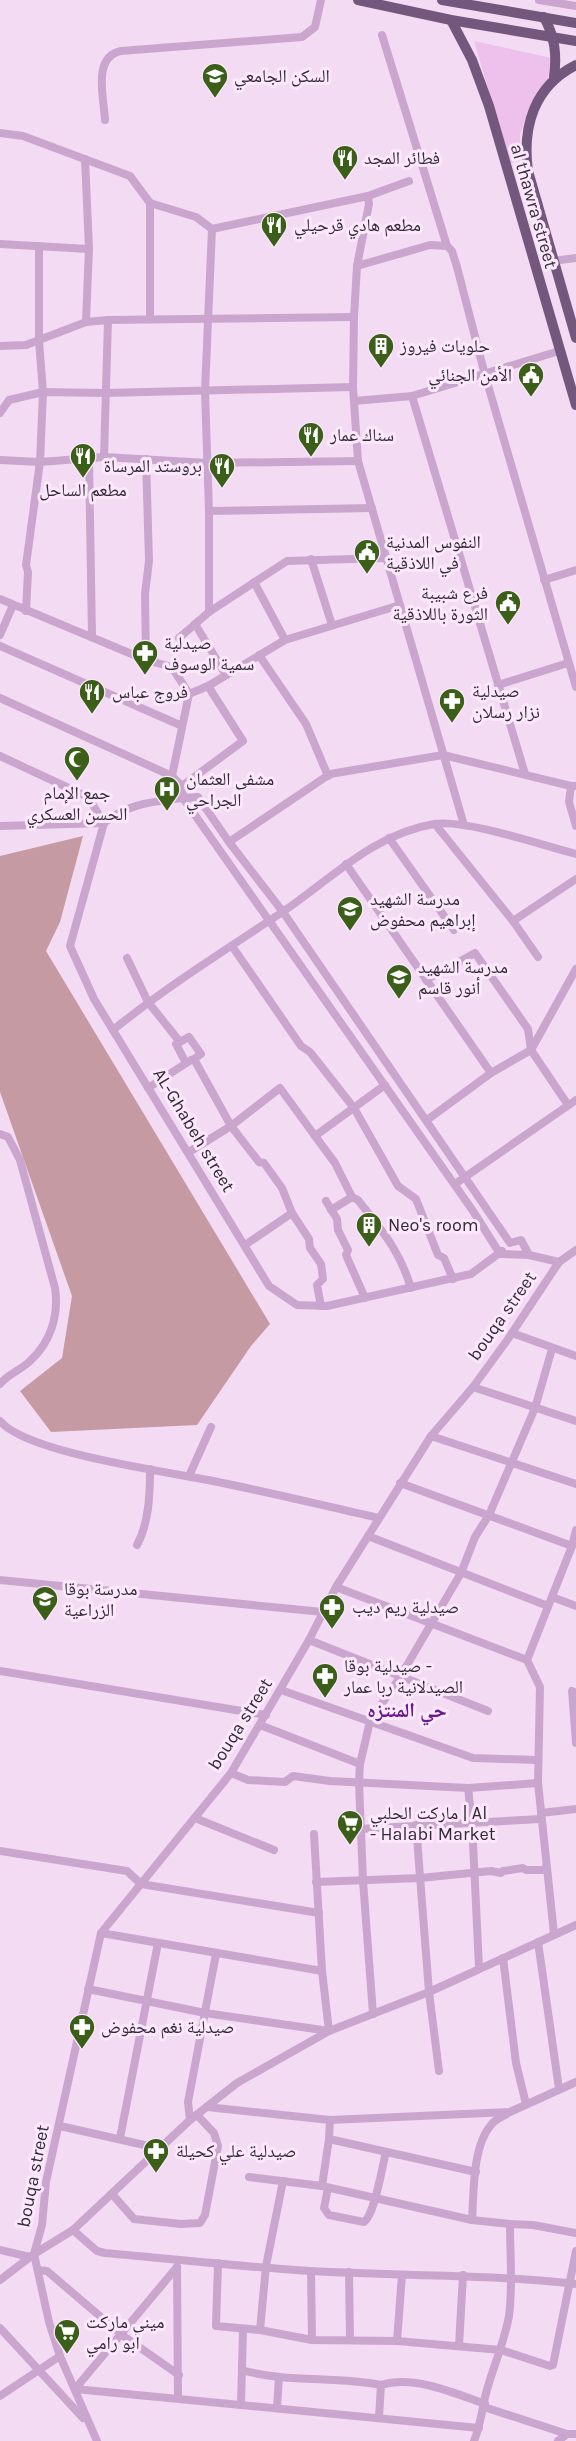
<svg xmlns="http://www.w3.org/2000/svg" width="576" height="2441" font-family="Karla,'Noto Naskh Arabic',sans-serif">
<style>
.green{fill:#c59aa3}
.plaza{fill:#eec1ed}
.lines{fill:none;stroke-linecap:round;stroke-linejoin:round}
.minor{stroke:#caa6ce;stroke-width:8}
.major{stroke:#74577c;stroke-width:10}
.labels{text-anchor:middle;stroke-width:6;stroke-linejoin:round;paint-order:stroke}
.poi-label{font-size:18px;fill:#352839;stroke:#fbe8fb;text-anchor:start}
.street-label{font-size:18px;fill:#352839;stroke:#fbe8fb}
.neighbourhood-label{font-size:20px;font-weight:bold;fill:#6b198f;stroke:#fbe8fb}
</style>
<rect width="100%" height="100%" fill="#f4dbf4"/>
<polygon class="green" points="83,836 60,922 46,951 270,1324 251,1346 197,1425 51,1432 20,1391 62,1358 72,1296 0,1092 0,856"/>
<polygon class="plaza" points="474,41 552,58 548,79 534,99 520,134 520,161 510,163"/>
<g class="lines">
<g class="minor">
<polyline points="539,0 576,6"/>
<polyline points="382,35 447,246 452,251 457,267 485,375 576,687"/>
<path d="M105,120C104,98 92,57 121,51L302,37L315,27L321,0"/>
<polyline points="0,133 23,136 130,176 150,203 196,217 212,229 368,196 369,204 357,266 354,317 353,387 358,461 464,825"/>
<polyline points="85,159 89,249 86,322"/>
<polyline points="368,196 409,181"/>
<polyline points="0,244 89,249"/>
<polyline points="553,261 576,258"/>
<polyline points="357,266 430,245 447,246"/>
<polyline points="150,318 150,203"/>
<polyline points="0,346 26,345 86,322 108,320 354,317"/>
<polyline points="412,396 525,774"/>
<polyline points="354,401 412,396 559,351"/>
<polyline points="0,413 9,400 43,392 106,393 353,387"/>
<polyline points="104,457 108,320"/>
<polyline points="89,458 92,637"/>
<polyline points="0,460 40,462 104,457 208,463 358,461"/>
<polyline points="209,511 372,508"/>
<polyline points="311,559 332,625"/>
<polyline points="544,580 576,570"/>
<polyline points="254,582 285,640"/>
<path d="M0,599L146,660L172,667L189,694L172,776L182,786L183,798C154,802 127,803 104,823L70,946L94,999L269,1286L297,1305L327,1306L471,1274L502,1251"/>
<polyline points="26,611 28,572 26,565 40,462 43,392 39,341 39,246"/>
<polyline points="209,612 209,511 205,391 212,229"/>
<polyline points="195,624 226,675"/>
<polyline points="0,635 13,605"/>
<polyline points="179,638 209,612 287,561 385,558"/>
<polyline points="0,646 182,726"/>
<polyline points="259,655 306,724 328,776"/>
<polyline points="146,660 145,594 149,561 146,459"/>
<polyline points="498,685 568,663"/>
<polyline points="189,694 208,686 285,640 400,605"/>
<polyline points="0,698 172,776"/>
<polyline points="0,756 88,797 104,823"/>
<polyline points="182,786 243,741 208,686"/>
<polyline points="571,786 569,802 576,826"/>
<polyline points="435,824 513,921 538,957"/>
<polyline points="0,826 104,823"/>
<polyline points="389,838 454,930"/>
<polyline points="229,842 330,774 443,755 571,786 576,786"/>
<polyline points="346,864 491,1073"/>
<polyline points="513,921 576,879"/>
<polyline points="232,946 301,1046 310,1052 354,1108 398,1186 416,1199 438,1255 444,1258 453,1279"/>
<polyline points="127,958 148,1002 180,1042"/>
<polyline points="426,980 475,953 528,1029 531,1050 568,1105"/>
<path d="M113,1030C166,987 224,951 281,913C330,880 373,834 434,824C466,819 541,845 576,854"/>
<polyline points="186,1063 176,1044 189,1037 201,1054 194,1059 231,1126 259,1162 264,1163 282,1188 292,1213 309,1239 310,1248 321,1264 323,1279 317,1285 321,1306"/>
<polyline points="148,1088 191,1060"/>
<polyline points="427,1120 491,1073 531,1050 576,969"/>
<path d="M0,1134L8,1137L20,1160L55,1288C59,1315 51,1342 30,1361C21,1370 8,1374 0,1384"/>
<path d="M315,1136L335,1163L352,1197L358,1200C382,1231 399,1249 411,1288"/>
<polyline points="189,1152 231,1126 280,1088 315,1136 385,1085"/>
<polyline points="455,1184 576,1100"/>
<polyline points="326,1201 337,1219 338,1230 348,1250 346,1255 365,1298"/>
<polyline points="331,1210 352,1197"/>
<polyline points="245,1245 292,1213"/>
<polyline points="529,1255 521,1240 510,1243 283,912 229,842 198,797 183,798 473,1211 500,1254 529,1255 559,1262"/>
<polyline points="512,1333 576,1356"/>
<polyline points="473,1387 576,1421"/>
<path d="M0,1421C28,1454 172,1472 218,1482C272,1493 325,1506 379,1518"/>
<polyline points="431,1436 576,1484"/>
<polyline points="189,1476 211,1427"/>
<polyline points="400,1483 572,1546 527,1660 540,1687 538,1783 554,1934"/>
<polyline points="368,1536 548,1606"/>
<path d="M137,1545C149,1523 150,1494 150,1469"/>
<polyline points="572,1546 576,1530"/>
<polyline points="0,1580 323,1612"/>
<polyline points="336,1587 527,1660"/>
<polyline points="552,1597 576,1606"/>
<polyline points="309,1640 488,1711"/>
<polyline points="0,1671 266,1715"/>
<polyline points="281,1690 473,1758 538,1760"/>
<polyline points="576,1693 572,1691 576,1743"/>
<polyline points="260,1725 360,1764"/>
<polyline points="231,1773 248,1780 285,1782 293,1776 330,1781 468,1788 538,1783"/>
<polyline points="468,1788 472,1822 479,1967"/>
<polyline points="541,1813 576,1809"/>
<polyline points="195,1818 274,1850"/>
<polyline points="416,1825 429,1992 439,2071"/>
<polyline points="360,1829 541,1819"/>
<polyline points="0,1851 127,1871 141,1884 319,1913"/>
<polyline points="316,1882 420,1878 491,1871 501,1873 503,1871 523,1868 526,1870 544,1870 546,1867"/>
<polyline points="101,1933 322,1971"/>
<polyline points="538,1942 559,2089"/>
<polyline points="503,1958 516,2063 526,2104"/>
<polyline points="88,1989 205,2013 329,2031 322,1971 314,1834"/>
<polyline points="373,2014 363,1881 359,1782 360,1764 370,1721 400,1677 461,1573 475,1537 489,1515 535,1408 552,1349"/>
<polyline points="207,2107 330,2120 510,2112 576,2082"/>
<polyline points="190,2120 188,2102 216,1954"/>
<polyline points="330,2120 329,2139 476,2172"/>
<polyline points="60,2126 162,2149"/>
<polyline points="120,2138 158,1943"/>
<polyline points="249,2177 322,2186 472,2220"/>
<polyline points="322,2186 329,2139"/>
<path d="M328,2188L324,2208L329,2215L364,2222C375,2214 382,2167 386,2152"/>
<polyline points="112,2194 134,2219 181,2224 200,2223 205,2215 218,2146 214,2133 197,2115"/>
<polyline points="510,2224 533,2225 576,2233"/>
<path d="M73,2230L97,2251L105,2253C174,2259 242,2267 311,2271C399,2276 488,2274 576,2284"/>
<polyline points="0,2250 30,2257"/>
<polyline points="218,2263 216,2326 260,2330 312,2340 397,2341 501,2350 550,2366 553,2365 576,2251"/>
<polyline points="177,2267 178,2398"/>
<polyline points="38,2270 47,2271 122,2335 179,2375"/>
<polyline points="311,2271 312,2340"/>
<polyline points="349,2272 350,2339"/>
<polyline points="0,2280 34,2254 73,2230 190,2120 237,2083 329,2031 429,1992 576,1925"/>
<polyline points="0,2328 83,2418"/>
<polyline points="260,2330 266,2266 283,2181"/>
<polyline points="397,2341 402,2275"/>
<polyline points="459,2346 463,2275"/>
<path d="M242,2370C286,2383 335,2376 381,2385"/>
<polyline points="75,2389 479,2428"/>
<polyline points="75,2389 177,2267"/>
<polyline points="0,2396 60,2356"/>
<polyline points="241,2404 243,2330"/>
<polyline points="277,2407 279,2377"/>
<polyline points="484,2407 567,2434"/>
<path d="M379,2417L381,2385C414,2375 454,2393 485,2404"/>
<polyline points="97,2441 60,2356 49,2322 34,2254 42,2225 46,2182 101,1933 231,1773 309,1640 336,1587 431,1436 473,1387 508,1339 559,1262 576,1250"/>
<path d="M474,2441C480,2426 482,2412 485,2397C492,2369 504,2344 509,2316C513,2287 510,2254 510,2224L472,2220C474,2193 472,2147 491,2125C495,2119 504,2116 510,2112"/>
<polyline points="558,2441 567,2434 576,2434"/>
</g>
<g class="major">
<polyline points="358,0 451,20 576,41"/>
<polyline points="442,0 576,23"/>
<path d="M544,17C555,37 557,55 554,77"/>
<polyline points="451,20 472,60 489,106 576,405"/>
<path d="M576,65C534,86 522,127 528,171L576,338"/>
</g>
</g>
<defs>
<g id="university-pin" transform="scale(1.35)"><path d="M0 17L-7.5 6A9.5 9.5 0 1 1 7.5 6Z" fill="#3b5e19" stroke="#fbe8fb"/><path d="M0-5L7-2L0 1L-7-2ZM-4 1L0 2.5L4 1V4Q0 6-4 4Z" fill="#fff"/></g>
<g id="restaurant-pin" transform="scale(1.35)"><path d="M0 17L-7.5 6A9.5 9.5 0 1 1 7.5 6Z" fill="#3b5e19" stroke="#fbe8fb"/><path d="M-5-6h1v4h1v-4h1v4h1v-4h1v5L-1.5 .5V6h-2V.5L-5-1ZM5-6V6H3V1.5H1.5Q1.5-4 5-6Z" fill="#fff"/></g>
<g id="building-pin" transform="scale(1.35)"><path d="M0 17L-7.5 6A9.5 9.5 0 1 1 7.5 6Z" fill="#3b5e19" stroke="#fbe8fb"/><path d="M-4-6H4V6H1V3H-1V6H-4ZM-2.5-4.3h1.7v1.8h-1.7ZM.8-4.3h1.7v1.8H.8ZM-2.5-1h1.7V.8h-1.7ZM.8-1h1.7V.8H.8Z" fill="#fff"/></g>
<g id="civic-pin" transform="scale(1.35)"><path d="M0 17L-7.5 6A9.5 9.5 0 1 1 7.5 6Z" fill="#3b5e19" stroke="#fbe8fb"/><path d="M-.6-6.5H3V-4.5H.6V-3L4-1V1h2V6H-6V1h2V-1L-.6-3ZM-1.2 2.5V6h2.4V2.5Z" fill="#fff"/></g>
<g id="pharmacy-pin" transform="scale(1.35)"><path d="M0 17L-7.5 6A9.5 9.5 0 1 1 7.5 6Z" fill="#3b5e19" stroke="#fbe8fb"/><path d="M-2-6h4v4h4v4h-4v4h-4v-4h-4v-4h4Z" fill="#fff"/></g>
<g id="mosque-pin" transform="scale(1.35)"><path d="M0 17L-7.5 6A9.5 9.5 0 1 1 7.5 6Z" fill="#3b5e19" stroke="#fbe8fb"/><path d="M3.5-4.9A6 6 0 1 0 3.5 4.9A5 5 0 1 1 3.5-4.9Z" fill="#fff"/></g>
<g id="hospital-pin" transform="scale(1.35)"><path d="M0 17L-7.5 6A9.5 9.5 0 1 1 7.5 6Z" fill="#3b5e19" stroke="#fbe8fb"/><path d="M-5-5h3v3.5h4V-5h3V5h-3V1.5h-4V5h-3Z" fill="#fff"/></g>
<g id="school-pin" transform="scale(1.35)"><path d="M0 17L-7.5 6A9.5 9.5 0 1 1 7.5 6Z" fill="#3b5e19" stroke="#fbe8fb"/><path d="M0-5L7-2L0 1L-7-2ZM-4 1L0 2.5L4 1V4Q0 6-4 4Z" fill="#fff"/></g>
<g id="supermarket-pin" transform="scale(1.35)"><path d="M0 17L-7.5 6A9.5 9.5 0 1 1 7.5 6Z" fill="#3b5e19" stroke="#fbe8fb"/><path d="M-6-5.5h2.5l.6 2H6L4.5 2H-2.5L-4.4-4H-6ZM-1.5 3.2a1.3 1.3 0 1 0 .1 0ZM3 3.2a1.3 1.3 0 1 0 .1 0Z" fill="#fff"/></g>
</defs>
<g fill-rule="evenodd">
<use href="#university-pin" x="215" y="76"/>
<use href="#restaurant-pin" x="345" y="158"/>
<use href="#restaurant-pin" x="274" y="225"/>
<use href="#building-pin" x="381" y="346"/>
<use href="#civic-pin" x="531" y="375"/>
<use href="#restaurant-pin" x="311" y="435"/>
<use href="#restaurant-pin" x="83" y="456"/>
<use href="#restaurant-pin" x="222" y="466"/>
<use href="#civic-pin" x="367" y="552"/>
<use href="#civic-pin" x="508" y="603"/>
<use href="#pharmacy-pin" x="145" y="653"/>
<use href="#restaurant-pin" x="92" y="692"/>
<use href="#pharmacy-pin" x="452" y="701"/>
<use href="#mosque-pin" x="77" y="759"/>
<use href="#hospital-pin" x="167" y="789"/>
<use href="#school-pin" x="350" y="909"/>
<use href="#school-pin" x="399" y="977"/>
<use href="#building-pin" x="369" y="1225"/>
<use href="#school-pin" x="45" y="1599"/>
<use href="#pharmacy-pin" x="332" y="1607"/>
<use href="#pharmacy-pin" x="325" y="1676"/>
<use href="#supermarket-pin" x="350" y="1823"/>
<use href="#pharmacy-pin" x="82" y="2027"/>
<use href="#pharmacy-pin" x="156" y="2151"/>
<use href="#supermarket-pin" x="67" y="2332"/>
</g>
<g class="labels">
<g class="poi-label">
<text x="234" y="82">السكن الجامعي</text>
<text x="364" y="164">فطائر المجد</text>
<text x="294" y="231">مطعم هادي قرحيلي</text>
<text x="400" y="352">حلويات فيروز</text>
<text x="512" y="381" text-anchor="end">الأمن الجنائي</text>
<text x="330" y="441">سناك عمار</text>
<text x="202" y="472" text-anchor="end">بروستد المرساة</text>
<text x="83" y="496" text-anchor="middle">مطعم الساحل</text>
<text x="386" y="548">النفوس المدنية<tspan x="386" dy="21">في اللاذقية</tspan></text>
<text x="488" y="599" text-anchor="end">فرع شبيبة<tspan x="488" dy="21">الثورة باللاذقية</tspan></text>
<text x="164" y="649">صيدلية<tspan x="164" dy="21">سمية الوسوف</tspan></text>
<text x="472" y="697">صيدلية<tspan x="472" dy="21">نزار رسلان</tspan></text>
<text x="112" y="698">فروج عباس</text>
<text x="186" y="785">مشفى العثمان<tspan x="186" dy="21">الجراحي</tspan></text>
<text x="77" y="799" text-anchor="middle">جمع الإمام<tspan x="77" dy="21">الحسن العسكري</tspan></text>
<text x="370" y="905">مدرسة الشهيد<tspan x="370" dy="21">إبراهيم محفوض</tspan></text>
<text x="418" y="973">مدرسة الشهيد<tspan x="418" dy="21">أنور قاسم</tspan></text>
<text x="388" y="1231">Neo's room</text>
<text x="64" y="1595">مدرسة بوقا<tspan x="64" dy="21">الزراعية</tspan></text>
<text x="352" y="1613">صيدلية ريم ديب</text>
<text x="344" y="1672">صيدلية بوقا -<tspan x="344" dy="21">الصيدلانية ربا عمار</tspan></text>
<text x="370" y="1819">ماركت الحلبي | Al<tspan x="370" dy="21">- Halabi Market</tspan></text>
<text x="101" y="2033">صيدلية نغم محفوض</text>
<text x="176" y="2157">صيدلية علي كحيلة</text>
<text x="86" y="2328">ميني ماركت<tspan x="86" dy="21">ابو رامي</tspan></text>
</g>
<g class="street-label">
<text transform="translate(534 206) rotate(74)" y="6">al thawra street</text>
<text transform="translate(194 1130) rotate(59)" y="6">AL-Ghabeh street</text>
<text transform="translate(502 1316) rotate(-55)" y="6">bouqa street</text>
<text transform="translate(240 1724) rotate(-58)" y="6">bouqa street</text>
<text transform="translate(33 2176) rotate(-79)" y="6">bouqa street</text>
</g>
<g class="neighbourhood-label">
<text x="407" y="1717">حي المنتزه</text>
</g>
</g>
</svg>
